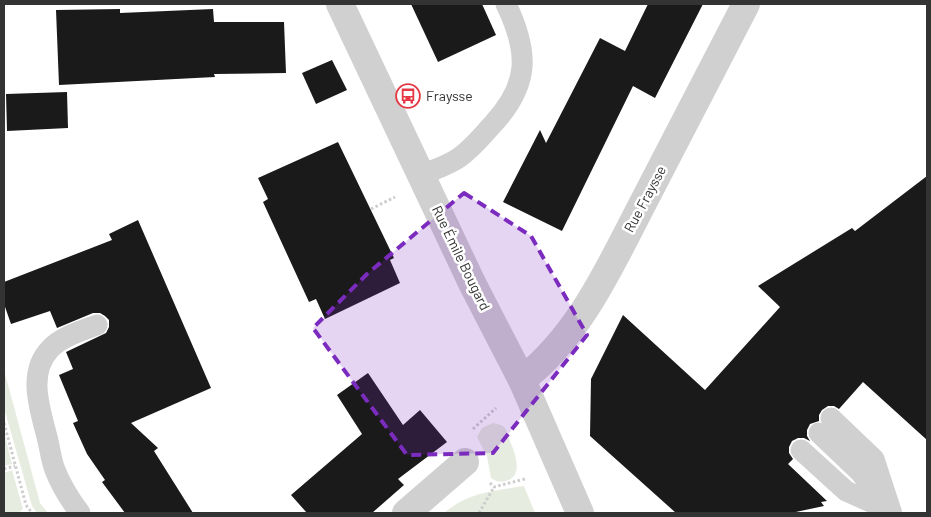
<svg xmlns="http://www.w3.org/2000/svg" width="931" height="517" font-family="Barlow,sans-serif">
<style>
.green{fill:#e6ecdf}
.building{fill:#1a1a1a}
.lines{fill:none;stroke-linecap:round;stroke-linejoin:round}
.path{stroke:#cdcdcd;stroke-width:3;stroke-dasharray:2.5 2.5;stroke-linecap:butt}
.service{stroke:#d0d0d0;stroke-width:21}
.minor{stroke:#d0d0d0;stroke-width:28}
.marked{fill:#7b2cbf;fill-opacity:0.2;stroke:#7b2cbf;stroke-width:4;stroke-dasharray:10 6;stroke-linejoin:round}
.labels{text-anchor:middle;stroke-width:5;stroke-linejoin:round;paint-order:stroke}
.poi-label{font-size:14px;fill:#333;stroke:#fff;text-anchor:start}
.street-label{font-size:14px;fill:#333;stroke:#fff}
</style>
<rect width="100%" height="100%" fill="#fff"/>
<g class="green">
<polygon points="4,370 40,503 48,513 37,513 32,506 4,408"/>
<path d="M493,423C497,424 500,424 504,427C507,430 508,436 510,441C515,453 524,476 506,481C500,483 496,481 491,478L487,456L477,437L482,428Z"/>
<polygon points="4,432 12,464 4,466"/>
<polygon points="12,470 23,509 18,513 4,513 4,473"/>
<path d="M524,486L535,513H444C468,492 494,491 524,486Z"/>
</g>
<g class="building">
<polygon points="411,4 482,4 496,35 438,62"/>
<polygon points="648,4 703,4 655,98 633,86 562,231 503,202 540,130 546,143 600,38 625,51"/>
<polygon points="120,9 120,13 213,9 214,22 284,22 286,73 214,74 215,77 59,85 56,10"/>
<polygon points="332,60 347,90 316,104 302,73"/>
<polygon points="67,92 68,128 7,131 6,94"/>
<polygon points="338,142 394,258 390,260 400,283 325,319 316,299 309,302 263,202 268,199 258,178"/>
<polygon points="927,176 927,440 863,382 839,409 834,406 828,406 822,410 819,415 819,421 810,424 807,430 807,436 810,441 804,438 798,438 792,441 789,447 789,453 793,459 788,464 827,501 821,502 824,506 791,513 676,513 590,436 591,379 623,315 705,390 780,307 758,286 852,228 855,231"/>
<polygon points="138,220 211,388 131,423 158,448 154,451 193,513 125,513 102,482 105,480 87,454 73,423 78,421 59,375 73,369 66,352 106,333 109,327 109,320 105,316 100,313 93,313 57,328 50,311 11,324 4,304 4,282 112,240 109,234"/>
<polygon points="368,373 403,425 420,410 447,442 398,479 404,485 372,513 307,513 291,495 362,434 337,395"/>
</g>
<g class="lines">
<g class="path">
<polyline points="371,209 395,197"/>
<polyline points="4,423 26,505 32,513"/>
<polyline points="473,429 496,408"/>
<polyline points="4,469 15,466"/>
<polyline points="490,483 494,487 525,479"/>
<polyline points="479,513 494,487"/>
</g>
<g class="service">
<path d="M422,175C433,170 446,166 457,159C471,150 482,136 493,124C530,84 529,52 506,4"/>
<polyline points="831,418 874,459 891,511"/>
<polyline points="819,433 861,473 882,500"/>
<polyline points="801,450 846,491 891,511"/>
<path d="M80,513C70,500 61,485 55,470C51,460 50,448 47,437C40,409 27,373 50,349C61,337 81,331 97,325"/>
</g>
<g class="minor">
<polyline points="340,4 472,283 522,380 580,513"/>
<path d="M522,380C581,334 611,264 645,199C679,134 713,69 746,4"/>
<polyline points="406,513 465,462"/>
</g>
</g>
<path class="marked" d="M464,193L531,236L587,335L493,453L407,455L313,328L367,274Z"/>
<defs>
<g id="bus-ring" transform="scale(1.25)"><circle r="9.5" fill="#fff" stroke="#e63946" stroke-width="1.5"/><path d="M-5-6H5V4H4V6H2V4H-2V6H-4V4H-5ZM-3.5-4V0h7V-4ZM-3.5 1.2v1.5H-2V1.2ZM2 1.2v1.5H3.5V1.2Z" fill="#e63946"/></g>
</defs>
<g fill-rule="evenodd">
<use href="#bus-ring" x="408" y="96"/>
</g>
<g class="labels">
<g class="poi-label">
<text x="426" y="101">Fraysse</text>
</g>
<g class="street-label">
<text transform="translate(645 199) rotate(-62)" y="5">Rue Fraysse</text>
<text transform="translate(461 258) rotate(64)" y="5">Rue Émile Bougard</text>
</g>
</g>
<rect width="931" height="517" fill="none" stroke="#333333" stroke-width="10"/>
</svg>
